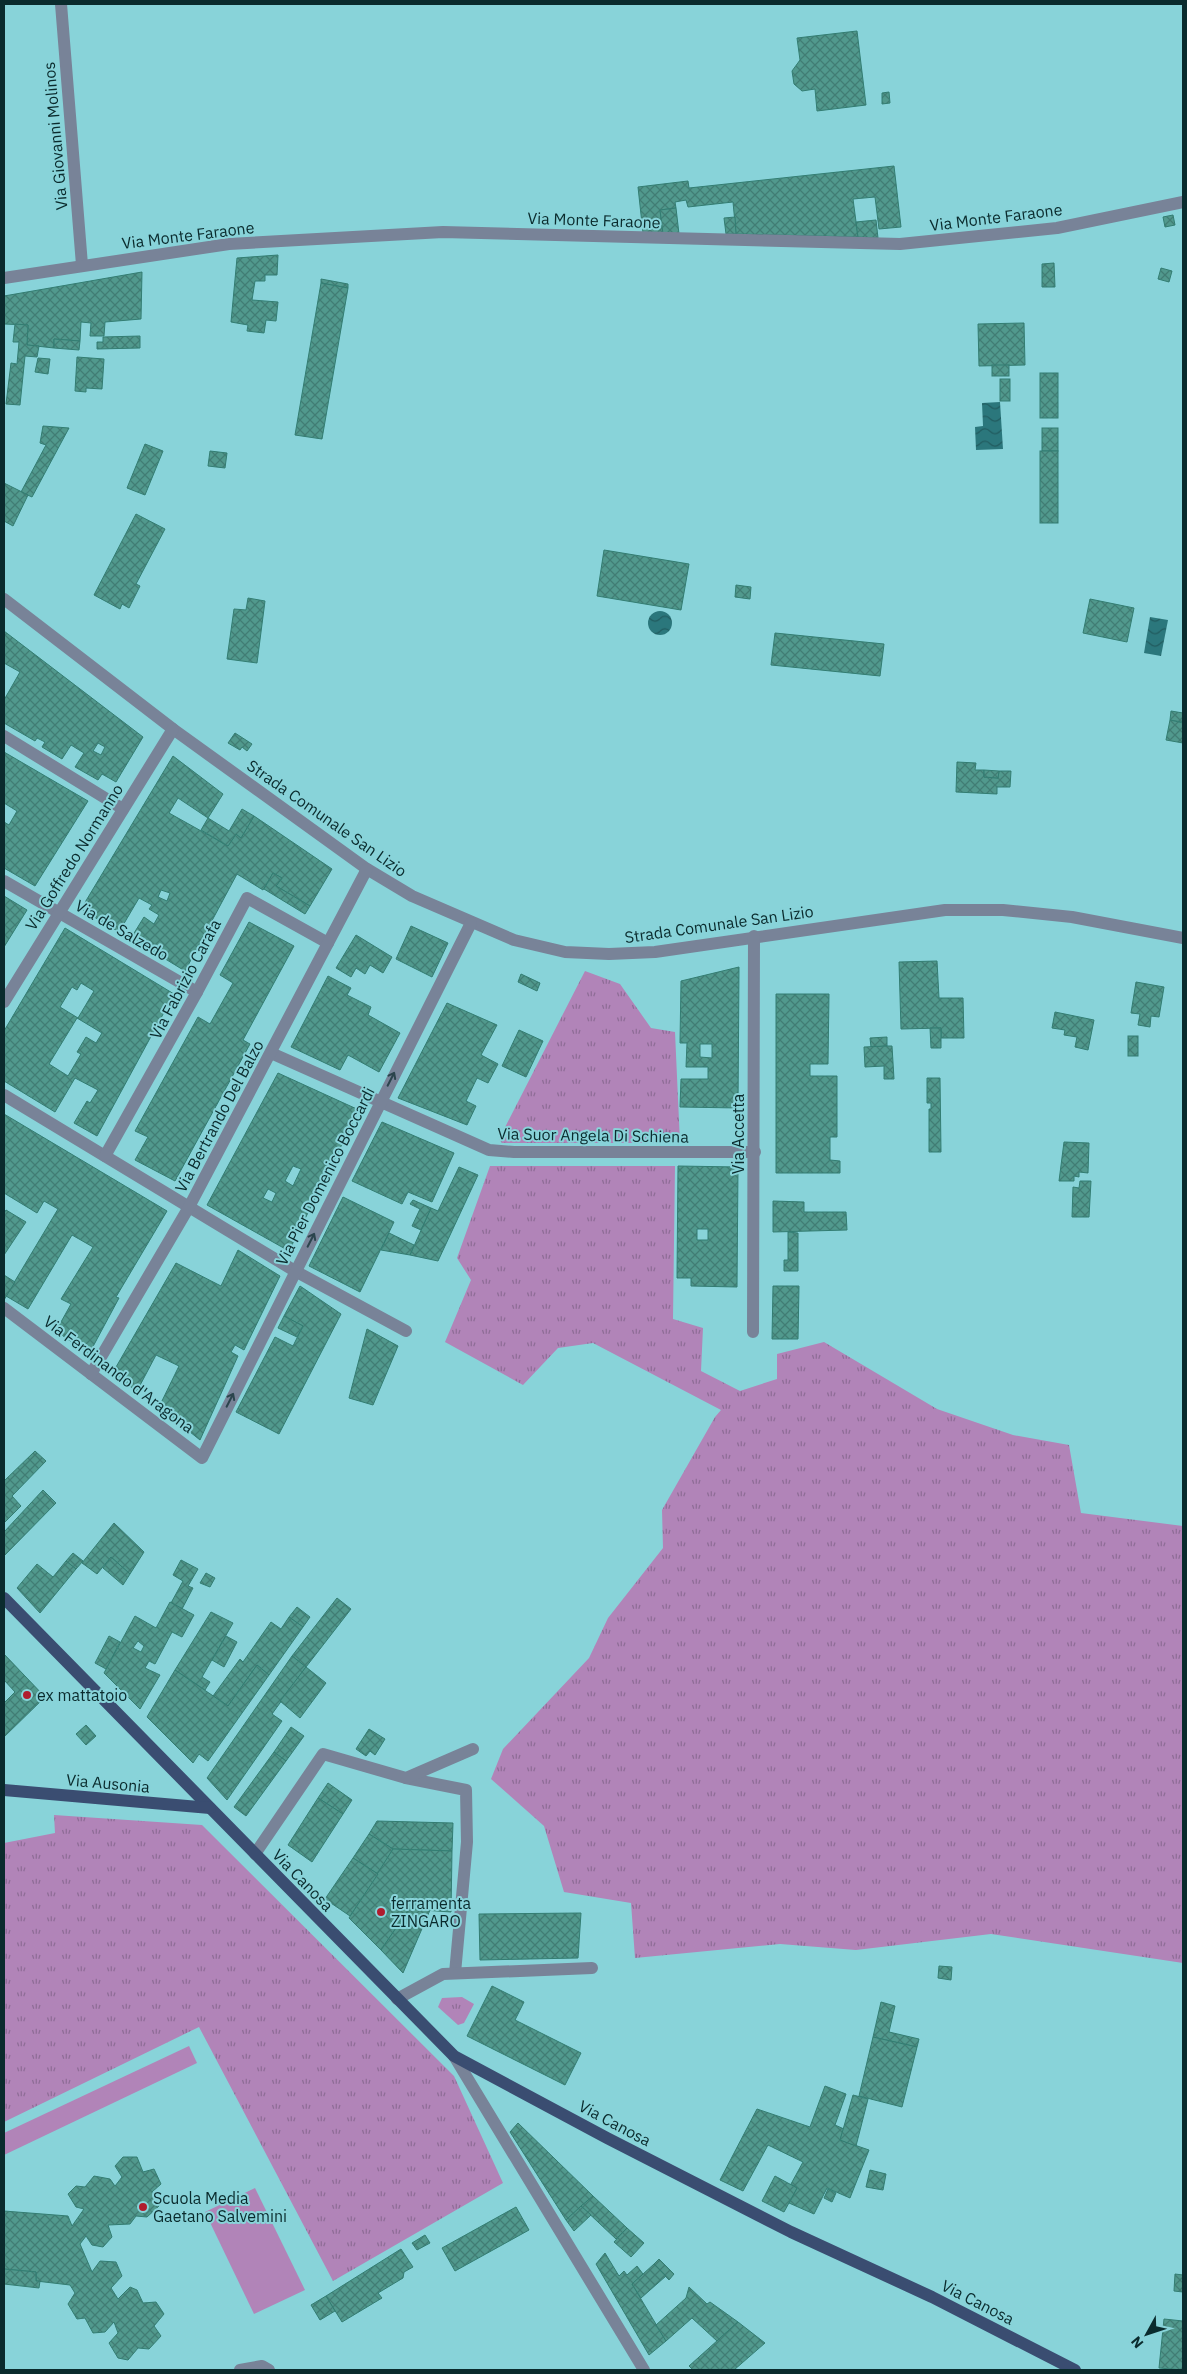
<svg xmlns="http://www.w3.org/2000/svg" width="1187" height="2374" font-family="'IBM Plex Sans',sans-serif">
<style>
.grass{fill:url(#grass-tufts)}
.green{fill:#b184b8}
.water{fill:url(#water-waves)}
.building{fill:url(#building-cross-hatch);stroke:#337d72;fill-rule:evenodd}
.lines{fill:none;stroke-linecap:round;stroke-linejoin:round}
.minor{stroke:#788398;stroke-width:12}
.major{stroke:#3a4d71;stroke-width:12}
.oneway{stroke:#2b454d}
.poi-dot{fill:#b01c2e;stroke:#88d3d9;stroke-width:2}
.labels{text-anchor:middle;stroke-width:4;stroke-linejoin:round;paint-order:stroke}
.street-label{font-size:16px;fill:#0a2b2d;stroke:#88d3d9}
.poi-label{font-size:16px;fill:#0a2b2d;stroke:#88d3d9;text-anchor:start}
</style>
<defs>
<pattern id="grass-tufts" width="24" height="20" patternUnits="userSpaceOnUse" patternTransform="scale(1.25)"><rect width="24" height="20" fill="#b184b8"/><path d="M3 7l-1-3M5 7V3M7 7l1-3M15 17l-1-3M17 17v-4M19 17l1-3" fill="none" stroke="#8e6c96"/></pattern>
<pattern id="water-waves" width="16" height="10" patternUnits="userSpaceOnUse" patternTransform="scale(1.25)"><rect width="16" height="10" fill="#2b777c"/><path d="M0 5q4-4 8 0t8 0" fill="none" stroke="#215c60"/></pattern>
<pattern id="building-cross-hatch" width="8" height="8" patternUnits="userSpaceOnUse" patternTransform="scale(1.25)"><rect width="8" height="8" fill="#51998d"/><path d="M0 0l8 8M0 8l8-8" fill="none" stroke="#417d74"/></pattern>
</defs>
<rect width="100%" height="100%" fill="#88d3d9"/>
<g class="grass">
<polygon points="585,971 620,984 651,1028 675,1032 680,1143 502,1143 499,1139"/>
<polygon points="490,1166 675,1166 673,1319 703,1328 701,1371 740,1391 777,1379 777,1354 824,1342 937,1409 1013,1435 1069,1445 1081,1513 1183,1526 1183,1963 991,1934 856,1950 780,1944 635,1958 631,1903 564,1892 544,1826 491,1779 503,1749 589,1658 608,1618 663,1548 662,1510 715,1417 721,1410 593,1343 558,1348 523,1385 445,1342 471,1280 457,1258"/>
<polygon points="54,1815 202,1825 454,2076 503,2183 333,2281 199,2027 4,2122 4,1843 55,1833"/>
<polygon points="462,1997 474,2004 464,2023 458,2025 438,2007 442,1998"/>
</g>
<g class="green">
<polygon points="189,2046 197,2063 4,2155 4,2133"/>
<polygon points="255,2188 305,2290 254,2314 205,2212"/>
</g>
<g class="water">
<polygon points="1000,402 1003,449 976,450 975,427 983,426 982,403"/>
<circle cx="660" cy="623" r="12"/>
<polygon points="1150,617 1168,620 1161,656 1144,653"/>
</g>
<g class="building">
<polygon points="857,31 866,105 817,111 815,89 802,91 794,84 792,71 800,60 797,38"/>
<polygon points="889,92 890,103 882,104 882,93"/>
<polygon points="894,166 901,227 879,229 875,197 853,199 858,237 736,234 733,202 688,207 686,200 675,202 676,208 660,210 663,234 643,233 638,187 688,181 689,188"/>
<polygon points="676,208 679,234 663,234 660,210"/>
<polygon points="1173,215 1175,225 1165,227 1163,217"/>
<polygon points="735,217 736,234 726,234 724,218"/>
<polygon points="876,220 878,238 858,237 856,222"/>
<polygon points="278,255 277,275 265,275 265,281 255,281 252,300 278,302 276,321 266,320 264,333 247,331 248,325 231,322 237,258"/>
<polygon points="1054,263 1055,287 1042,287 1042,264"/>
<polygon points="1161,268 1172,271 1169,282 1158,279"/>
<polygon points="142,272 141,319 105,322 104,336 90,336 91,323 81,322 80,341 54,339 54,348 27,345 28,325 4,324 4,296"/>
<polygon points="321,279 348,284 348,288 321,283"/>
<polygon points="321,283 348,288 322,439 295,435"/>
<polygon points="1024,323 1025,365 979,366 978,324"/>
<polygon points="15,324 28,325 27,345 39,346 37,357 25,356 20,405 6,404 11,363 17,364 19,342 13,342"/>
<polygon points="140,336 140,348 97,349 97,342 103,342 103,337"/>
<polygon points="54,339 80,341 79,350 54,348"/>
<polygon points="77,357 104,359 102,389 86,388 86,392 75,391"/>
<polygon points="38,358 50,359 48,374 35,372"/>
<rect x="992" y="365" width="17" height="11"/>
<rect x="1040" y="373" width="18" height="45"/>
<rect x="1000" y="379" width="10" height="22"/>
<polygon points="43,426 69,428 32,497 21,492 46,445 40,443"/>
<rect x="1042" y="428" width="16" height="23"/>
<polygon points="145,444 163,451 145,495 127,488"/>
<polygon points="210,451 227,453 225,468 208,466"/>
<rect x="1040" y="451" width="18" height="72"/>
<polygon points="4,483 28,495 13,526 4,521"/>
<polygon points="136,514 165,529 136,584 140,586 129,608 122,604 120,609 94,595"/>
<polygon points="604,550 689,564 681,610 597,596"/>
<polygon points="736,585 751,587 750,599 735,597"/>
<polygon points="248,598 265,601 257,663 227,659 234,609 246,610"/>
<polygon points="1090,599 1134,608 1127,642 1083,633"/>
<path d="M4,631L143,737L116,782L102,774L98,780L75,767L84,753L71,745L62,759L42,747L45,742L37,738L35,741L4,723V700L20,672L4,663ZM98,743L105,747L101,755L93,751Z"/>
<polygon points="775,633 884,644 880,676 771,665"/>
<polygon points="1171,711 1183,713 1182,722 1170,720"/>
<polygon points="1170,720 1183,723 1183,743 1166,740"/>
<polygon points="235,733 252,744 247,751 242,747 240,750 228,743"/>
<polygon points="4,752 88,801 35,886 4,868 4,822 9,825 17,811 4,803"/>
<path d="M173,756L223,794L208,818L178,798L169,813L228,846L236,834L241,838L254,816L332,869L310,906L276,886L282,878L273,873L263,890L237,874L185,971L131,938L144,917L154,924L159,915L149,909L152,905L139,898L119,932L81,909ZM161,890L170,893L167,901L158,897Z"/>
<polygon points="957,762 976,763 975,770 984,770 984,777 998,778 999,771 1011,771 1010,787 997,787 997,794 956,792"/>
<polygon points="984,770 999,771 998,778 984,777"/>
<polygon points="242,809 254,816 241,838 236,834 228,846 201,830 208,818 229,831"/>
<polygon points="273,873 282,878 276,886 310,906 305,914 264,889"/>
<polygon points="4,896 27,910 4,947"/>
<polygon points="249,922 294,946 243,1040 250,1044 175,1181 135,1160 148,1137 135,1131 198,1017 210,1024 233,983 220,975"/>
<polygon points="411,926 448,943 432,977 396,959"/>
<path d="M65,928L174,994L97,1136L74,1123L87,1101L90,1103L98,1090L75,1078L55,1112L4,1081V1031ZM81,983L94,991L78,1018L60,1007L72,987L77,990ZM77,1018L102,1033L96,1043L86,1037L77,1052L81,1054L68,1076L49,1064Z"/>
<polygon points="356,935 392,957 383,973 370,965 365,974 356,968 351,977 336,968"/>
<polygon points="937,961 939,998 963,998 964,1038 941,1038 941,1028 901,1029 899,962"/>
<path d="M739,967L738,1108L680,1107L681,1079H708V1067H686L687,1043H680L681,981ZM700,1044H712V1058L700,1057Z"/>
<polygon points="521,974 540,983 537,991 518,982"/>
<polygon points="328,976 351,988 347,995 371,1007 368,1015 400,1033 379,1072 348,1055 340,1070 291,1047"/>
<polygon points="1136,982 1164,987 1159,1017 1151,1016 1150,1027 1138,1025 1140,1014 1131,1013"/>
<polygon points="776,994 829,994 828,1064 810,1064 810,1076 837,1076 837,1137 830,1137 830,1160 840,1161 840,1173 776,1173"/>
<polygon points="447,1003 497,1025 481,1055 498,1064 488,1083 477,1078 466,1101 476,1106 467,1125 398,1098"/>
<polygon points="1055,1012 1094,1020 1088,1050 1075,1047 1077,1037 1064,1035 1065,1030 1052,1028"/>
<polygon points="930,1028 941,1028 941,1048 931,1048"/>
<polygon points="519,1030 543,1041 526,1077 502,1066"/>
<rect x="1128" y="1036" width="10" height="20"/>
<polygon points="887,1037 887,1046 871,1047 870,1038"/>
<polygon points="887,1046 892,1046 894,1079 884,1079 884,1066 865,1067 864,1047"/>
<path d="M278,1073L359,1110L289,1251L207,1205ZM293,1166L301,1169L293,1186L285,1181ZM268,1189L276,1193L272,1202L263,1198Z"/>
<polygon points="927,1078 940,1078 941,1152 929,1152 929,1109 931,1109 931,1103 927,1103"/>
<polygon points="4,1114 167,1211 116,1297 119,1298 89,1354 56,1331 71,1304 61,1299 93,1247 72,1235 28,1309 6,1296 58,1209 44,1201 37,1213 4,1193"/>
<polygon points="382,1122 454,1153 432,1202 408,1192 402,1204 352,1181"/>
<polygon points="1064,1142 1089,1143 1088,1173 1079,1172 1079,1177 1074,1176 1074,1181 1059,1181"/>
<path d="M678,1166L738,1167L737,1287L691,1286V1278H677ZM697,1229H708V1240H697Z"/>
<polygon points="459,1167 478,1175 438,1261 410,1255 431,1208 438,1211"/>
<polygon points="1080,1181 1091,1181 1089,1217 1072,1217 1073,1187 1079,1188"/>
<polygon points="343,1197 394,1222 360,1292 309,1266"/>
<polygon points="413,1200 431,1208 421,1230 412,1226 420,1209 410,1204"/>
<polygon points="773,1201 804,1202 804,1212 846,1212 847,1230 773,1232"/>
<polygon points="6,1210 26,1222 4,1255 4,1213"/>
<polygon points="788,1232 798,1233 798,1271 784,1271 784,1260 788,1260"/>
<polygon points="389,1233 414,1245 410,1255 381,1250"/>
<polygon points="238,1250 280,1276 244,1350 235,1345 231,1352 238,1356 200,1440 159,1407 179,1366 156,1355 137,1391 112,1374 176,1263 221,1286"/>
<polygon points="4,1275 15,1282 4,1300"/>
<polygon points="300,1286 341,1314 279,1434 236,1412 275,1337 293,1346 303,1326 284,1316"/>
<polygon points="773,1286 799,1286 798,1339 772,1339"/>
<polygon points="284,1316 303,1326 297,1337 278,1328"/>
<polygon points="367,1329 398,1346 373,1405 349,1398"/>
<polygon points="35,1451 46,1461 12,1496 21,1506 4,1523 4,1481"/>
<polygon points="43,1490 56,1503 4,1556 4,1532"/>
<polygon points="114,1523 144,1552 130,1574 111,1557 97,1574 82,1563"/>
<polygon points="73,1553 83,1561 76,1569 66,1561"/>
<polygon points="111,1557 130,1574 123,1585 103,1568"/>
<polygon points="181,1560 198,1569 188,1586 193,1588 182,1609 171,1603 183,1581 173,1575"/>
<polygon points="66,1561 76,1569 40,1613 17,1588 37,1564 53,1577"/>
<polygon points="206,1573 215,1578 210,1587 200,1583"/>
<polygon points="337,1598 351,1609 306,1667 292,1656"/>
<path d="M170,1602L194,1615L182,1637L172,1632L155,1664L149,1661L145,1668L160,1675L140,1709L104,1673L135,1616L156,1628ZM138,1641L144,1646L141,1652L133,1648Z"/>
<polygon points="297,1607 310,1617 303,1627 289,1617"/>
<polygon points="211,1612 233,1623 202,1677 210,1682 205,1690 175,1670"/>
<polygon points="289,1617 303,1627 269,1675 257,1665 228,1706 213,1696 240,1659 243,1662 271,1622 281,1629"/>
<polygon points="109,1636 120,1642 106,1669 95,1663"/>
<polygon points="226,1636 237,1642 224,1667 212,1660"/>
<polygon points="4,1654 45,1697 4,1737 4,1703 15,1692 4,1680"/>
<polygon points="292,1656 306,1667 272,1714 282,1721 227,1800 207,1778"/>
<polygon points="257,1665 269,1675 208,1761 199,1754 193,1763 147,1717 175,1670 228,1706"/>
<polygon points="306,1667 326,1683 300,1718 280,1701"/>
<polygon points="86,1725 96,1736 86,1745 76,1734"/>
<polygon points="291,1727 304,1736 286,1761 274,1752"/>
<polygon points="369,1729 385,1739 375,1755 370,1751 366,1756 356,1749"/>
<polygon points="274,1752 286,1761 246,1816 234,1807"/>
<polygon points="328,1783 352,1800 343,1814 318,1798"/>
<polygon points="318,1798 343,1814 312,1862 288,1845"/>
<polygon points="377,1821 453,1823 452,1851 393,1849 369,1834"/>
<polygon points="369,1834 393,1849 378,1874 353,1858"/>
<polygon points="393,1849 452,1851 451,1912 409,1909 381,1950 349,1918"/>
<polygon points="353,1858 378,1874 350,1916 325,1899"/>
<polygon points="409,1909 430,1910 403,1973 381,1950"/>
<polygon points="581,1913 578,1958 480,1960 479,1914"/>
<polygon points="939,1966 952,1967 951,1980 938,1978"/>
<polygon points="492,1986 524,2002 515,2020 581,2053 565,2085 467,2036"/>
<polygon points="881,2002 895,2006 889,2032 919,2039 917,2047 873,2037"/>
<polygon points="873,2037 917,2047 902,2107 859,2096"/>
<polygon points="825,2086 846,2094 835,2125 844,2129 840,2140 869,2150 850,2198 827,2188 814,2214 789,2203 797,2188 791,2184 803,2162 768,2145 743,2191 720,2180 757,2109 810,2127"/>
<polygon points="853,2095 868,2099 856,2146 840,2140"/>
<polygon points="518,2123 593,2196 566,2220 510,2132"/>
<polygon points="123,2157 137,2157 143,2172 154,2169 161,2184 152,2192 159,2206 147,2217 136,2216 130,2224 108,2225 112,2237 103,2247 92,2245 86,2236 80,2244 92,2272 100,2261 116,2262 122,2276 111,2288 118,2299 130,2287 137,2290 143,2303 156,2302 164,2314 154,2326 161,2336 149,2349 138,2348 128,2360 118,2358 109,2343 118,2333 114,2322 105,2332 93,2333 85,2318 77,2319 68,2304 75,2293 70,2285 36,2281 36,2272 4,2269 4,2211 68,2216 72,2226 84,2209 76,2207 68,2194 76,2186 85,2187 94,2176 110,2179 115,2186 122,2177 115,2166"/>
<polygon points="870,2170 886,2174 883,2190 866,2187"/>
<polygon points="775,2176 797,2188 784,2212 762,2201"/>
<polygon points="828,2189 836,2193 832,2202 824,2198"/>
<polygon points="593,2196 627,2228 616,2239 581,2206"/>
<polygon points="581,2206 591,2215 574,2231 566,2220"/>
<polygon points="516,2207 529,2230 455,2271 442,2248"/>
<polygon points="627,2228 644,2243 631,2257 614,2242"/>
<polygon points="425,2235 430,2243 417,2250 412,2243"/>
<polygon points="401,2249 413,2267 404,2272 403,2278 378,2293 382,2298 342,2322 326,2296"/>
<polygon points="605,2253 619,2276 624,2271 627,2275 637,2266 643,2274 632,2284 666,2341 649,2355 596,2264"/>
<polygon points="659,2259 674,2274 669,2280 654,2264"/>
<polygon points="654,2264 666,2276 641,2298 632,2284"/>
<polygon points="4,2269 36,2272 36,2281 40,2281 39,2288 4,2284"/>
<polygon points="1175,2274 1183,2275 1183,2292 1174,2291"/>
<polygon points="689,2287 707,2304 710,2302 738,2322 717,2341 692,2318 666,2341 656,2325 686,2298"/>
<polygon points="326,2296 335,2311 320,2320 311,2305"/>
<polygon points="1164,2319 1183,2321 1183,2370 1159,2368"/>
<polygon points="738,2322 765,2343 734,2370 693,2370 689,2366"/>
</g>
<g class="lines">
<g class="minor">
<polyline points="61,4 82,265"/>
<polyline points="4,278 229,244 443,232 900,244 1057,228 1183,202"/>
<polyline points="4,599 173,729 367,869 412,896 514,940 565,952 609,954 655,952 945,910 1003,910 1072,917 1183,938"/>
<polyline points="4,736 123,809"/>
<polyline points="4,881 197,992"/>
<polyline points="4,1002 173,729"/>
<polyline points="271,1053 489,1150 514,1152 755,1152"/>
<polyline points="4,1095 295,1271 406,1331"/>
<polyline points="105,1156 197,992 247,898 328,943"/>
<polyline points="4,1308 202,1458 471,923"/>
<polyline points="753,1332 754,936"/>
<polyline points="91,1374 189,1207 367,869"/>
<polyline points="406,1778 466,1790 467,1842 455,1973"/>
<polyline points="255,1854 323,1754 406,1778 473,1749"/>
<polyline points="397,1999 443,1974 592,1968"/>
<polyline points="454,2056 644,2370"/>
<polyline points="240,2370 262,2366 269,2370"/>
</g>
<g class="major">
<polyline points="4,1598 454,2056 607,2138 791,2232 932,2297 1075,2370"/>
<polyline points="4,1790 210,1808"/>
</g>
</g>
<defs><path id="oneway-shaft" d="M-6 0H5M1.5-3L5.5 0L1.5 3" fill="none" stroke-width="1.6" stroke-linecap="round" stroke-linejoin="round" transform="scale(1.25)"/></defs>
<g class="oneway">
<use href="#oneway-shaft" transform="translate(391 1079) rotate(-63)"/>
<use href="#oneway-shaft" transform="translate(311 1240) rotate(-63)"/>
<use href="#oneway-shaft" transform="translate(230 1400) rotate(-63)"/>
</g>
<g class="poi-dot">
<circle cx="27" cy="1695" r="5"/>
<circle cx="381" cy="1912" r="5"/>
<circle cx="143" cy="2207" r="5"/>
</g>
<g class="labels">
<g class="street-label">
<text transform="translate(55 136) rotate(-95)" y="6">Via Giovanni Molinos</text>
<text transform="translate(996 217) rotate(-7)" y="6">Via Monte Faraone</text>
<text transform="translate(594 220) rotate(2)" y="6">Via Monte Faraone</text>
<text transform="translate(188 235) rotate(-7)" y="6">Via Monte Faraone</text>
<text transform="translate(327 818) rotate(35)" y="6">Strada Comunale San Lizio</text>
<text transform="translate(74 857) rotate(-58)" y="6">Via Goffredo Normanno</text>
<text transform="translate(719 924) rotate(-8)" y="6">Strada Comunale San Lizio</text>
<text transform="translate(122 930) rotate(30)" y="6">Via de Salzedo</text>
<text transform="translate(185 979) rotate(-62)" y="6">Via Fabrizio Carafa</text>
<text transform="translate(219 1116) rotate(-62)" y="6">Via Bertrando Del Balzo</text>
<text transform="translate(738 1134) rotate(-90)" y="6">Via Accetta</text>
<text transform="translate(593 1135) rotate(1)" y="6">Via Suor Angela Di Schiena</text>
<text transform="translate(325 1176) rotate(-63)" y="6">Via Pier Domenico Boccardi</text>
<text transform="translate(119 1374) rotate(37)" y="6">Via Ferdinando d'Aragona</text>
<text transform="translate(108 1783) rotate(5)" y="6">Via Ausonia</text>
<text transform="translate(303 1880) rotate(46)" y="6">Via Canosa</text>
<text transform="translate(615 2123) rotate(28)" y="6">Via Canosa</text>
<text transform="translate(978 2302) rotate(27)" y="6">Via Canosa</text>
</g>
<g class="poi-label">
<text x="37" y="1701">ex mattatoio</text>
<text x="391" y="1909">ferramenta<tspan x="391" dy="18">ZINGARO</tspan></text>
<text x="153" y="2204">Scuola Media<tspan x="153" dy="18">Gaetano Salvemini</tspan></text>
</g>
</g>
<rect width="1187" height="2374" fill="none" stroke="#0a2b2d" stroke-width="10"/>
<g transform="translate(1147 2334) rotate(230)" stroke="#88d3d9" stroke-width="4" paint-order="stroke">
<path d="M0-4L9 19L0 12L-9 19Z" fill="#0a2b2d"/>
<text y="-8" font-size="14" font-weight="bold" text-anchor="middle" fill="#0a2b2d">N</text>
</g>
</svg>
